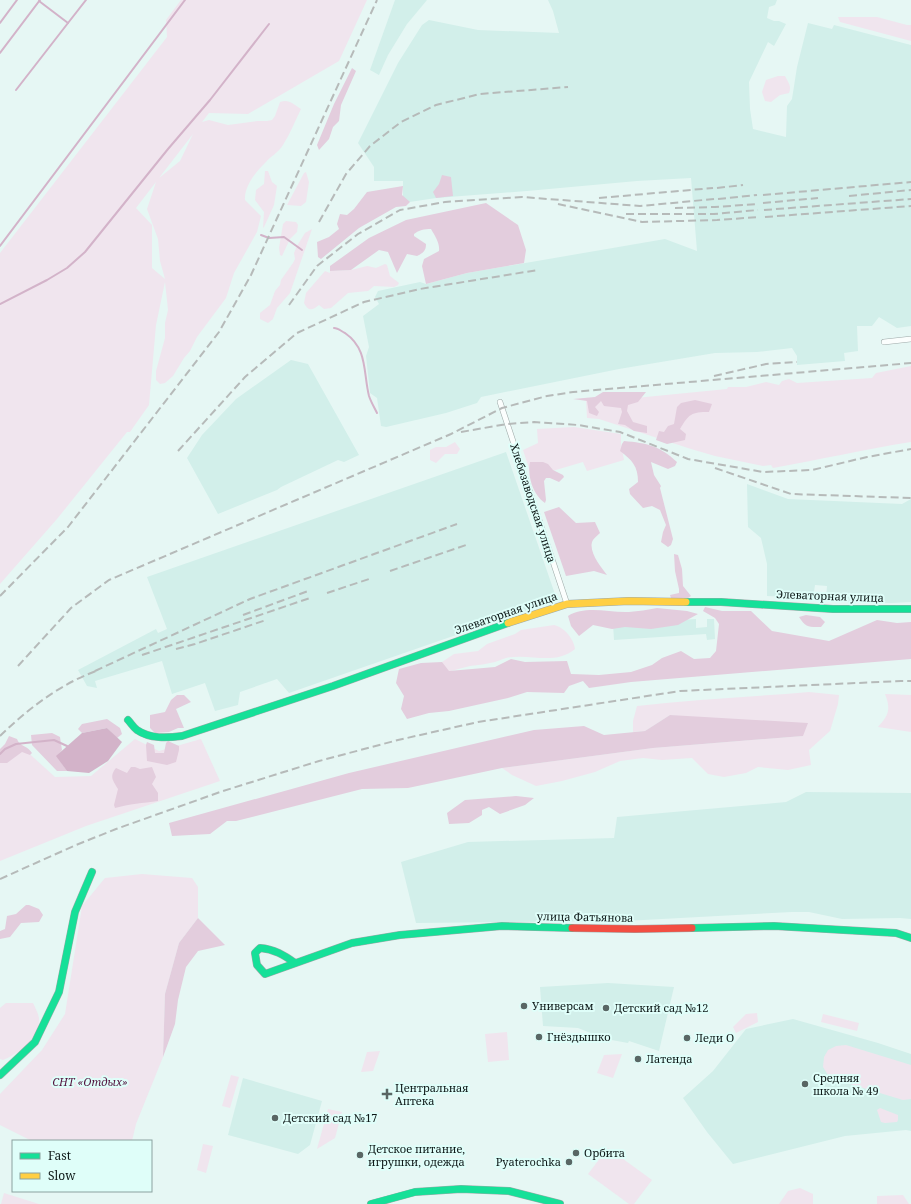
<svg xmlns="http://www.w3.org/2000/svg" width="911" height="1204" font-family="'Noto Serif',serif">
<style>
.built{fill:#d2efea}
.green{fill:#f0e5ee;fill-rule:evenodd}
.forest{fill:#e3cddd}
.water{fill:#d3b3c9}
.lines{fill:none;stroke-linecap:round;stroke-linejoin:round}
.stream{stroke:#d3b3c9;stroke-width:2}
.street-casing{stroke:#9da9a8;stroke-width:6}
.fast-casing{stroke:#9da9a8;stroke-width:8}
.slow-casing{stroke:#9da9a8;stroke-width:8}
.jam-casing{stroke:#9da9a8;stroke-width:8}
.street{stroke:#fbfefd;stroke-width:5}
.fast{stroke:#16e098;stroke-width:7}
.slow{stroke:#ffcf43;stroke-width:7}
.jam{stroke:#f24e42;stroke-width:7}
.rail{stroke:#b6bab9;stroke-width:2;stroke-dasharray:8 4;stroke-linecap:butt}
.poi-dot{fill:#596664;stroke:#dffef9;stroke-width:1.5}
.labels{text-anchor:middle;stroke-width:4;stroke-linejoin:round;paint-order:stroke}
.street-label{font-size:11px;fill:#0d1817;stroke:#dffef9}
.poi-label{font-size:11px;fill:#0d1817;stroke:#dffef9;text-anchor:start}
.park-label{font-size:11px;font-style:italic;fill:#53143f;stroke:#dffef9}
</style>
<rect width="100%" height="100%" fill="#e6f7f4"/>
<g class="built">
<polygon points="395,0 427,0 407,24 388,55 379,75 370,70"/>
<polygon points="548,0 777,0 775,5 769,7 767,18 774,21 779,21 786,24 774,46 768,42 749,82 750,109 753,129 786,137 787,106 792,99 797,67 808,23 832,29 834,25 911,45 911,326 897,328 879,317 872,326 857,326 858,351 844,353 845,361 797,365 797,356 792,348 757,352 715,353 619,369 481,397 477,403 446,413 386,427 381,426 377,398 370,393 366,356 369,347 363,316 379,304 375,297 378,291 420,282 426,284 467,273 665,239 697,251 691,178 637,181 527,191 436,198 403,203 403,181 374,181 374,167 358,143 398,63 422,25 429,20 478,30 559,33 553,11"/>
<polygon points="291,360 308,364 359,455 344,462 338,460 281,487 277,490 218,514 187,458 202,435 236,399"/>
<polygon points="506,452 557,600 289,693 277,679 240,692 238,705 215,711 205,683 172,694 162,661 95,681 97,688 87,686 78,670 156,629 158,633 167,629 147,577"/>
<polygon points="747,484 788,499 902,504 911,499 911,602 891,603 841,602 826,599 827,586 815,585 813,598 767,596 767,564 761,538 748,527"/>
<polygon points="696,619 696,628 707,627 707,619 714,619 715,639 707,640 706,634 614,640 613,624"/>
<polygon points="806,792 911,793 911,919 900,918 842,919 809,912 792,912 625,921 416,923 401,862 468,842 614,838 617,817 786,802"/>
<polygon points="608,983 674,987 659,1051 629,1041 628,1043 606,1039 578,1028 543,1026 540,987"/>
<polygon points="793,1019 878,1043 911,1054 911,1131 906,1130 845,1136 733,1164 707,1132 683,1098 713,1071 746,1029"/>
<polygon points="243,1078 322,1101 310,1145 298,1154 228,1135"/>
</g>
<g class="green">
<path d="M181,0H367L339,61L248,114L209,113L202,122L209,120L228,125L257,121H267L272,120L275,116L280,102C289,99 293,104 301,109C295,121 290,134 283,145C278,153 271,156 265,163C256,172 244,186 245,200L261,216L257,232L234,273L226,298L197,337L190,351L184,358L173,376L165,383L160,384L156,380V371L165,338V323L168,310L165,282L156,325L149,405L130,432H127L57,519L0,584V253L167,37L166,20ZM193,134L180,161L159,178ZM156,182L147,209L158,239L160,261L165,279L152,268V225L136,208Z"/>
<polygon points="838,17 877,17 907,25 911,25 911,41 840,22"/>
<path d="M778,76H785C788,82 792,86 789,93L780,95L771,102L765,101L762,92L766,80Z"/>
<polygon points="265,171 268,171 272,182 277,186 274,205 264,227 263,228 264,212 255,200 256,190 264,184"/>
<polygon points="306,172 309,182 306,202 301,206 287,205 304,173"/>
<polygon points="286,221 296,222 298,225 297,232 290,239 282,256 280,255 279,248 283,224"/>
<polygon points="312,229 290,293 277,308 273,319 268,323 260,319 260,313 270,305 275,291 280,285 281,280 293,263 295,259 294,253 297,246 305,233"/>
<path d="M385,264L387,265L390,276L399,283L398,285L394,287L374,286L368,291L348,293L331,308L324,309L319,305C312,311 308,311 304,303L306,293L325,271L330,273V271L351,270L367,266L376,268Z"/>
<path d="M911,366V442C865,449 819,460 773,468L771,465L763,466L715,456L691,449L599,419L587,418L586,399L615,400L727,389L728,387H746L766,382L779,385L782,381L789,379L797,383L872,378L876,373Z"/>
<polygon points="574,427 621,434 621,444 624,460 587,471 583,462 532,477 523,450 538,443 537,429"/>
<polygon points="455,442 460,449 457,454 445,454 436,463 430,460 430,450 436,447 446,447"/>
<path d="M554,625C564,627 574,639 575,649C555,666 530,653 506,658C502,659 499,661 495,662C487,664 478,665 470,666C461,668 452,671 443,673L442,662L454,654L478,651L487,644L515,634L521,630Z"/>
<path d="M809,692L839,695L838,704L830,731L809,750L811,765L788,770L758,767L746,773L724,777L708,774L692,758L662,760L643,758L620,761L595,772L562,781L536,786L512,775L502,768L653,748L803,736L670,715L645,731L633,732V721L637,706C694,699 752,697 809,692Z"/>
<path d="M885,694L911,695V732L878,727C889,715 891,709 885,694Z"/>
<polygon points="135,739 159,751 201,739 220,781 86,826 0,861 0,757 23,748 55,777 91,776"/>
<polygon points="142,874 192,878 198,887 198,918 179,943 165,994 163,1057 136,1124 132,1141 32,1141 0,1125 0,1094 42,1050 65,1014 82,906 105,878"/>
<path d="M6,1003H33C35,1007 38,1013 39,1018C40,1038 19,1053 3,1060L0,1059V1008Z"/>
<polygon points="757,1013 758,1022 736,1033 733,1027 746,1014"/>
<polygon points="823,1014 859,1023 857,1031 821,1022"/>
<polygon points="507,1032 509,1060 488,1062 485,1034"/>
<polygon points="846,1045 911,1065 911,1099 903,1100 840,1081 828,1075 823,1067 824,1057 828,1050 836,1046"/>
<polygon points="380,1051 373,1071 361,1072 367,1052"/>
<polygon points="622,1054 613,1078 597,1073 604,1055"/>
<polygon points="231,1075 239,1077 230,1108 222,1106"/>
<polygon points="880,1108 898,1115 898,1120 897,1122 885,1123 881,1122 877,1110"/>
<polygon points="328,1109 342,1112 335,1138 317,1149"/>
<polygon points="203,1144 213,1146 206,1173 197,1170"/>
<polygon points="608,1148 652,1180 634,1204 629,1204 588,1174"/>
<polygon points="800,1188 813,1194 813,1204 779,1204 788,1191"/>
<polygon points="4,1193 39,1204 1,1204"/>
<polygon points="903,1195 909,1204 877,1204 877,1196"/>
</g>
<g class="forest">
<polygon points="352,68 356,71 341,105 339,121 333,127 329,139 319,150 317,145 334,104"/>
<polygon points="442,175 451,177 453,196 436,198 433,192 439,184"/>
<polygon points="403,186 402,195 410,202 406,206 396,207 359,228 321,259 318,257 317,242 329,237 339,229 337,224 340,214 347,215 354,209 367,192"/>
<path d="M486,203L518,225L526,250L524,263L467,273L426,284L422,266L424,259L439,251C440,243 435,236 431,229C424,229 419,230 414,234V236L426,244C426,251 423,253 417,256L407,254L397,273L388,252L379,250L351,270L330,271V266L369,238L406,220Z"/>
<polygon points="603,392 646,392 638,402 628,405 627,411 633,422 647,426 647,433 634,431 625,425 618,424 622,412 621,408 604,406 601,401 595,407 599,412 597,416 589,413 587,401 573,399 595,397"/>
<path d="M695,400L712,404L709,412C691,412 689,414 680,429L686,434L685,440L667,444L656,440L659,431L664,432L668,426L674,424L677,407L681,403Z"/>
<path d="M624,441C647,443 660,446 677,462L675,466L668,469L651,462L654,475L661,486L660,488L673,539L671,545L668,547L661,542L663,532L666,525L660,510L652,506L643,508L630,494L629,489L638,482C638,466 632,460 620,451L622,444Z"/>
<path d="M530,462H543L548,464L553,470L563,475L564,477L559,482L550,478H546L544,481L546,500L545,503C533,495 527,475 530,462Z"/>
<path d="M559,507L576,523L595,522L600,533C598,535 595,537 593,540C587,550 601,567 607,575L594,571L566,576L544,512Z"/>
<polygon points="674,554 678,555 682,569 683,586 691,596 685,600 672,601 670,595 679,593 679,589 675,571"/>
<polygon points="705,607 722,611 751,611 772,631 829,641 877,620 897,623 911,622 911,659 631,682 589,688 583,681 569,686 564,693 527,692 508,698 449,711 429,713 407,719 401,709 404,696 396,683 399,669 421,663 442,662 449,671 495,667 511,659 525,662 567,661 571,674 599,675 631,672 652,665 662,658 681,651 694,659 710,658 716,651 719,624 715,618 703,611"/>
<path d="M657,608L687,611L698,614L678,625L651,629L625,627L612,629L593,625L579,636L571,626L568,616C586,605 609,613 629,612C638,611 648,610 657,608Z"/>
<path d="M806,615L820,617L825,622L821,627C809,627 806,628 799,617Z"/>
<polygon points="177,695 184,695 191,702 176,709 184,728 178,728 169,732 155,733 150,728 150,715 165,712 171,700"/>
<polygon points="670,715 808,723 803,736 653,748 502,768 408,788 362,789 236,821 227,821 210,834 172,836 169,823 349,773 534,730 584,726 604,735 645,731"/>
<polygon points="107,719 120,728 122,734 117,738 107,728 82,733 78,729 82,724"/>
<polygon points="52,733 60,737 62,750 57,756 67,771 57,771 32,745 31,735"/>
<path d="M9,736L17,739C19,746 28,746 32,753L30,755L22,752L7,763H0V749L5,744Z"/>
<polygon points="168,741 179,746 179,750 176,762 167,765 147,761 146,745 147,742 154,745 155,753 164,753 166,743"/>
<path d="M131,767H135L140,769L152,767L156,777L152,784L158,793V801C143,803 129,804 115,808L114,805L118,789C113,780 109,777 116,768L127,773Z"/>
<polygon points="516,796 534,798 525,805 500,814 489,807 482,810 482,815 469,823 449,824 447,813 465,800"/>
<polygon points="29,905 39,909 43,915 39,922 21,923 10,937 0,939 0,931 5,929 7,916 16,914 26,905"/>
<polygon points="198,918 225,945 198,951 186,967 178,1000 175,1024 163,1057 165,994 179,943"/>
</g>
<polygon class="water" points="107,728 122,742 108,761 89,773 67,771 56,756 82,733"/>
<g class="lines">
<g class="stream">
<polyline points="39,1 68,23 86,0"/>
<polyline points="0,23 17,0"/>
<polyline points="0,53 40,0"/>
<polyline points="16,90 68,23"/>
<polyline points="261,235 269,238 284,237 302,250"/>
<polyline points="0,246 185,0"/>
<polyline points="0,304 47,280 67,268 85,252 168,149 210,100 269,24"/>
<path d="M334,328C338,328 341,331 345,333C368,349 363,372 369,396C371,402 374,407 377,413"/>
<polyline points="0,754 5,749 16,744 54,740 67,746"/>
</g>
<g class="street-casing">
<g id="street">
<polyline points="884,342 911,339"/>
<polyline points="500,402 567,604"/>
</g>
</g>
<g class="fast-casing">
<g id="fast">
<polyline points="686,602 721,602 833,609 911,609"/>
<path d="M128,720C131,723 133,727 137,730C150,739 167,738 182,736L333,686L508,623"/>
<polyline points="692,928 774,926 896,933 911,938"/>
<path d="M295,963C284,955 274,949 260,948L255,953L257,965L265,974L352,943L400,935L502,926L572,928"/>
<polyline points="0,1075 35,1042 59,992 75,912 92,872"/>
<polyline points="371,1204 415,1192 461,1189 509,1191 560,1204"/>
</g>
</g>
<g class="slow-casing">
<polyline id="slow" points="508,623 567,604 629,601 686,602"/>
</g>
<g class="jam-casing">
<polyline id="jam" points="572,928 635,929 692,928"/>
</g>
<use href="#street" class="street"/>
<use href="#fast" class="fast"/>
<use href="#slow" class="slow"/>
<use href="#jam" class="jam"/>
<g class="rail">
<polyline points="717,188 743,185"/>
<polyline points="763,195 911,182"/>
<polyline points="849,196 911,190"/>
<polyline points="599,198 713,188"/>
<polyline points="718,199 757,195"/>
<polyline points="763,203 818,198"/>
<polyline points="558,204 642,222 717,220 759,217"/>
<polyline points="675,208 715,207 758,204"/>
<polyline points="764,210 911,199"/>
<polyline points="626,214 714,214 758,210"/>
<polyline points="765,217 911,206"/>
<polyline points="319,222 346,174 370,146 401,122 436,105 480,94 568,87"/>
<polyline points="289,305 317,266 358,234 400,210 445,202 522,197 640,206 714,199"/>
<polyline points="714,376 766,364 797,362"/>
<polyline points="461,432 507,424 534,422 578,425 620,432 688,459 763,472 812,470 867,457 911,449"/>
<polyline points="178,451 245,377 297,333 364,302 420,289 538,270"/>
<polyline points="715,468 791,494 911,498"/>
<polyline points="390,571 466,545"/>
<polyline points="327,593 372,578"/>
<polyline points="0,596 68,527 219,332 251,275 377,0"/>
<polyline points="243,615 308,591"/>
<polyline points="176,649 195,644 266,620"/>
<polyline points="142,655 310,598"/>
<polyline points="18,666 71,608 109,580 451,434 502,408 547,396 573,392 911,363"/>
<polyline points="95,671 250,599 457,524"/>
<path d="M0,736C28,709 61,683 99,670"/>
<polyline points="0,879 76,845 116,829 223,791 319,761 398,740 478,722 680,691 901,681 911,681"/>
</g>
</g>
<g class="poi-dot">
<circle cx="524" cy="1006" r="4"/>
<circle cx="606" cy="1008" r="4"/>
<circle cx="539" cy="1037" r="4"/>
<circle cx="687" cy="1038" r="4"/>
<circle cx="638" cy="1059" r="4"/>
<circle cx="805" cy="1084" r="4"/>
<path d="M385 1088h4v4h4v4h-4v4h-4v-4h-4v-4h4z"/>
<circle cx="275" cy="1118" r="4"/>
<circle cx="576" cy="1153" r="4"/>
<circle cx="360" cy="1155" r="4"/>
<circle cx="569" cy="1162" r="4"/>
</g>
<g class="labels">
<g class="street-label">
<text transform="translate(533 503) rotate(72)" y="4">Хлебозаводская улица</text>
<text transform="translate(830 596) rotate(2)" y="4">Элеваторная улица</text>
<text transform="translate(506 613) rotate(-19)" y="4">Элеваторная улица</text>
<text transform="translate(585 917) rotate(1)" y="4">улица Фатьянова</text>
</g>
<g class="poi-label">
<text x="532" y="1010">Универсам</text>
<text x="614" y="1012">Детский сад №12</text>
<text x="547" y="1041">Гнёздышко</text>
<text x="695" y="1042">Леди О</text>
<text x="646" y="1063">Латенда</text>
<text x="813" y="1082">Средняя<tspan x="813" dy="13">школа № 49</tspan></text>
<text x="395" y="1092">Центральная<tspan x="395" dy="13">Аптека</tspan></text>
<text x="283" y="1122">Детский сад №17</text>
<text x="368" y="1153">Детское питание,<tspan x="368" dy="13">игрушки, одежда</tspan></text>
<text x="584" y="1157">Орбита</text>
<text x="561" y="1166" text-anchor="end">Pyaterochka</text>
</g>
<g class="park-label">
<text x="90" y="1086">СНТ «Отдых»</text>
</g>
</g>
<rect x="12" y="1140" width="140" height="52" fill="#dffef9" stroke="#8ba29f"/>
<rect x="20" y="1153" width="20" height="6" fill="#16e098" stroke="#8ba29f"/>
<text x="48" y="1160" font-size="12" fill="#0d1817">Fast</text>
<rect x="20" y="1173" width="20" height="6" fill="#ffcf43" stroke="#8ba29f"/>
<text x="48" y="1180" font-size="12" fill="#0d1817">Slow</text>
</svg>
